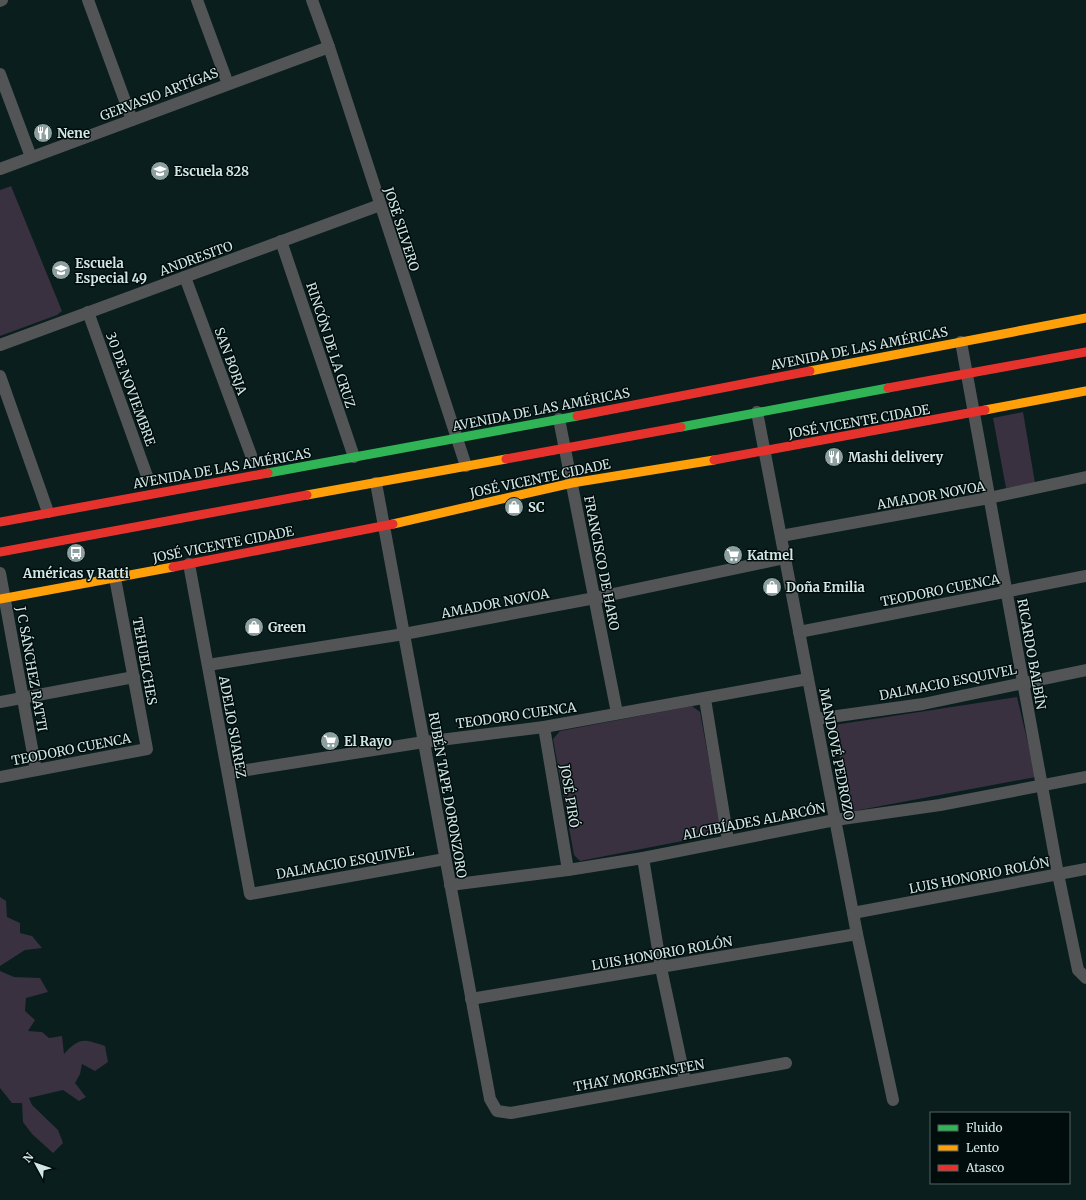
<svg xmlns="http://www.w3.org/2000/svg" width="1086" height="1200" font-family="Merriweather,serif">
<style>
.green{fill:#393040}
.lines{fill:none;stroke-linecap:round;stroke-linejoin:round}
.street{stroke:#525456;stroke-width:12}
.fast{stroke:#30b455;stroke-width:9}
.slow{stroke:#ff9f0a;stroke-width:9}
.jam{stroke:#e5322d;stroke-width:9}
.labels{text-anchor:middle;stroke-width:3;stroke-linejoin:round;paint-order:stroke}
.street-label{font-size:13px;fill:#d2e7e5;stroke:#010d0c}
.poi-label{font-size:13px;font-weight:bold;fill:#d2e7e5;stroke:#010d0c;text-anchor:start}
</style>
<rect width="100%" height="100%" fill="#091e1d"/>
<g class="green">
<polygon points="17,184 11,186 62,311 57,315 0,336 0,190"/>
<polygon points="1023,412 1035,483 1006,488 993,418"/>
<polygon points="1017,697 1036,777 849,812 834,725"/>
<polygon points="692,706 700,712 721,827 713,835 580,861 574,855 553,739 560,731"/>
<polygon points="0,897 6,901 7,917 20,923 20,933 32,936 42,948 25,950 0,966"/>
<path d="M0,971L14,977L40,978L48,992L26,998L25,1011L35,1020L28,1031L42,1032L49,1038L62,1036L64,1054C80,1037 83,1039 105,1046L108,1062L95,1071L82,1064L80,1074L75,1083L86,1097L79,1101L63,1090L29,1098L32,1105L58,1130L63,1143L53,1153L32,1134L23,1122L22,1103H12L0,1088Z"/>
</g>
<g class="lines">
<g class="street">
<polyline points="88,0 132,120"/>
<polyline points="197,0 228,84"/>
<polyline points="312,0 329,47 466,466"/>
<polyline points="0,1 2,0"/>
<polyline points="0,74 31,157"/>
<polyline points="0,169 329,47"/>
<polyline points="281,241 354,457"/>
<polyline points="185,277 251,455"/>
<polyline points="88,312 147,476"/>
<polyline points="961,342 1058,874 1078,970 1086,978"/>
<polyline points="0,345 380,205"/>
<polyline points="0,376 48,512"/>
<polyline points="757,412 857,934 893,1100"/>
<polyline points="559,419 617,713"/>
<polyline points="376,483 490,1099 497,1111 511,1113 786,1063"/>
<polyline points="781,536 989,498 1086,477"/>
<polyline points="189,564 250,894 445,859"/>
<polyline points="0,573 36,770"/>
<polyline points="799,632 1086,576"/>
<polyline points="208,665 404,634 595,598 785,558"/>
<polyline points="705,699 728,840"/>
<polyline points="0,702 134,677"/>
<polyline points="816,719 923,704 1086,670"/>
<polyline points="544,727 568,870"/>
<polyline points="228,773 424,742 544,727 808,679"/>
<polyline points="0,777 147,749 115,578"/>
<polyline points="643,858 661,968 685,1080"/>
<polyline points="450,885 568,870 643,858 835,820 940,805 1086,777"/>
<polyline points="853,913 1086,869"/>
<polyline points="471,999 857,934"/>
</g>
<g class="fast">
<polyline points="681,427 888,388"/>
<polyline points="268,473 577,416"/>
</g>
<g class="slow">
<polyline points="810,371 1086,318"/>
<polyline points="985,410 1086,391"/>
<polyline points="307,495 506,459"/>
<polyline points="393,524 572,483 714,460"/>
<polyline points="0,599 173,567"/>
</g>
<g class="jam">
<polyline points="888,388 1086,352"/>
<polyline points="577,416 810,371"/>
<polyline points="506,459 681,427"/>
<polyline points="714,460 985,410"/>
<polyline points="0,522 268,473"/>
<polyline points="0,552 307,495"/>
<polyline points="173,567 393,524"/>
</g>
</g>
<defs>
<g id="restaurant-disc" transform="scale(1)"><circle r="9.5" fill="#8ca19f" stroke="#010d0c"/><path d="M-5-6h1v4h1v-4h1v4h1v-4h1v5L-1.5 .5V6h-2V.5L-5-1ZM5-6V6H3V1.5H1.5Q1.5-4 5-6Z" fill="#fff"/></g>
<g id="school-disc" transform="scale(1)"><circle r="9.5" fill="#8ca19f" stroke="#010d0c"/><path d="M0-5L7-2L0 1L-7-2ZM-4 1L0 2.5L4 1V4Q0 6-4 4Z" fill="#fff"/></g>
<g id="shop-disc" transform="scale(1)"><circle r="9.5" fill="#8ca19f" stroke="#010d0c"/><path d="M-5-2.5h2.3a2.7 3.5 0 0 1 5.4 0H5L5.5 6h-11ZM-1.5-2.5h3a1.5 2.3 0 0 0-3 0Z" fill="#fff"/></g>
<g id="bus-disc" transform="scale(1)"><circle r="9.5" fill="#8ca19f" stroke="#010d0c"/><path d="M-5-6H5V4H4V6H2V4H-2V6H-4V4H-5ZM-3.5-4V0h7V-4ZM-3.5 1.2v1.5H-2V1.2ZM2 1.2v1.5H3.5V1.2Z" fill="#fff"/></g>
<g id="supermarket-disc" transform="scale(1)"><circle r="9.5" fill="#8ca19f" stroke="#010d0c"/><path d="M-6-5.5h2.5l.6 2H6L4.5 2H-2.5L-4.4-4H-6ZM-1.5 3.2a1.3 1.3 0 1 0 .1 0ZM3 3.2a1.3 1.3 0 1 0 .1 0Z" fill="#fff"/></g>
</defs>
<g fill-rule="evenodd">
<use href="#restaurant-disc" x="43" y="133"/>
<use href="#school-disc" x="160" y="171"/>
<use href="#school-disc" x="61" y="270"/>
<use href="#restaurant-disc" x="834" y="457"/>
<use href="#shop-disc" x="514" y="507"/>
<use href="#bus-disc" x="76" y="553"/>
<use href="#supermarket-disc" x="733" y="555"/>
<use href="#shop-disc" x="772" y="587"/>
<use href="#shop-disc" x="254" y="627"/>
<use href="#supermarket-disc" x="330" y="741"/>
</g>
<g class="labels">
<g class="street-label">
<text transform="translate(159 94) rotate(-21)" y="5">GERVASIO ARTÍGAS</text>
<text transform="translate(402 229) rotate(72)" y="5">JOSÉ SILVERO</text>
<text transform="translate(196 258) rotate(-20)" y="5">ANDRESITO</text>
<text transform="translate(331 345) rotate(72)" y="5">RINCÓN DE LA CRUZ</text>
<text transform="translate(859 348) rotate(-11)" y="5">AVENIDA DE LAS AMÉRICAS</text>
<text transform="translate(231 361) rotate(70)" y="5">SAN BORJA</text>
<text transform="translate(131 389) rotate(70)" y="5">30 DE NOVIEMBRE</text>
<text transform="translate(541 409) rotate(-11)" y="5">AVENIDA DE LAS AMÉRICAS</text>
<text transform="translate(859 421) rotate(-10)" y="5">JOSÉ VICENTE CIDADE</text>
<text transform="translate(222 468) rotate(-10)" y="5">AVENIDA DE LAS AMÉRICAS</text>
<text transform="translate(540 478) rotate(-12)" y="5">JOSÉ VICENTE CIDADE</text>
<text transform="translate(931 495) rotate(-10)" y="5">AMADOR NOVOA</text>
<text transform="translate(223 544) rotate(-11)" y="5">JOSÉ VICENTE CIDADE</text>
<text transform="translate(602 563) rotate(79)" y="5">FRANCISCO DE HARO</text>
<text transform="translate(940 590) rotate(-11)" y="5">TEODORO CUENCA</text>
<text transform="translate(495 603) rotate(-11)" y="5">AMADOR NOVOA</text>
<text transform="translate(1032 654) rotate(80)" y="5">RICARDO BALBÍN</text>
<text transform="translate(145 661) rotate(80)" y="5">TEHUELCHES</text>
<text transform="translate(32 669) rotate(80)" y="5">J C SÁNCHEZ RATTI</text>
<text transform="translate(948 682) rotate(-11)" y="5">DALMACIO ESQUIVEL</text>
<text transform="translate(516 715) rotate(-8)" y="5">TEODORO CUENCA</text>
<text transform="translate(233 727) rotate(80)" y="5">ADELIO SUAREZ</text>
<text transform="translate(71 749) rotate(-11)" y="5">TEODORO CUENCA</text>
<text transform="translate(837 754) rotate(79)" y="5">MANDOVÉ PEDROZO</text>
<text transform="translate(448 795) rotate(80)" y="5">RUBÉN TAPE DORONZORO</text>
<text transform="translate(570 796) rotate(81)" y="5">JOSÉ PIRÓ</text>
<text transform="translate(754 821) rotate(-11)" y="5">ALCIBÍADES ALARCÓN</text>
<text transform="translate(345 862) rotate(-10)" y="5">DALMACIO ESQUIVEL</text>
<text transform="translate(979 875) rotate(-11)" y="5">LUIS HONORIO ROLÓN</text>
<text transform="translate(662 953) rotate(-10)" y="5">LUIS HONORIO ROLÓN</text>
<text transform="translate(639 1075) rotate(-10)" y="5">THAY MORGENSTEN</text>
</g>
<g class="poi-label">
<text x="57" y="138">Nene</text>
<text x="174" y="176">Escuela 828</text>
<text x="75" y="268">Escuela<tspan x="75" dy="15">Especial 49</tspan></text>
<text x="848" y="462">Mashi delivery</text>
<text x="528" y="512">SC</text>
<text x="747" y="560">Katmel</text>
<text x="76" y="578" text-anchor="middle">Américas y Ratti</text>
<text x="786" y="592">Doña Emilia</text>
<text x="268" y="632">Green</text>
<text x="344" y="746">El Rayo</text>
</g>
</g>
<rect x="930" y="1112" width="140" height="72" fill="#010d0c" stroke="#556463"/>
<rect x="938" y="1125" width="20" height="6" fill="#30b455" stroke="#556463"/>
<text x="966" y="1132" font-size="12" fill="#d2e7e5">Fluido</text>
<rect x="938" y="1145" width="20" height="6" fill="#ff9f0a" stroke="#556463"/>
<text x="966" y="1152" font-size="12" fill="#d2e7e5">Lento</text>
<rect x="938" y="1165" width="20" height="6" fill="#e5322d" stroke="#556463"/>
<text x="966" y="1172" font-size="12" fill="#d2e7e5">Atasco</text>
<g transform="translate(36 1164) rotate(310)" stroke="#010d0c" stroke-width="3" paint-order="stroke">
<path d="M0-3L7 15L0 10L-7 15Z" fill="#d2e7e5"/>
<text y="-6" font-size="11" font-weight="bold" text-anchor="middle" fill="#d2e7e5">N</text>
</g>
</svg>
